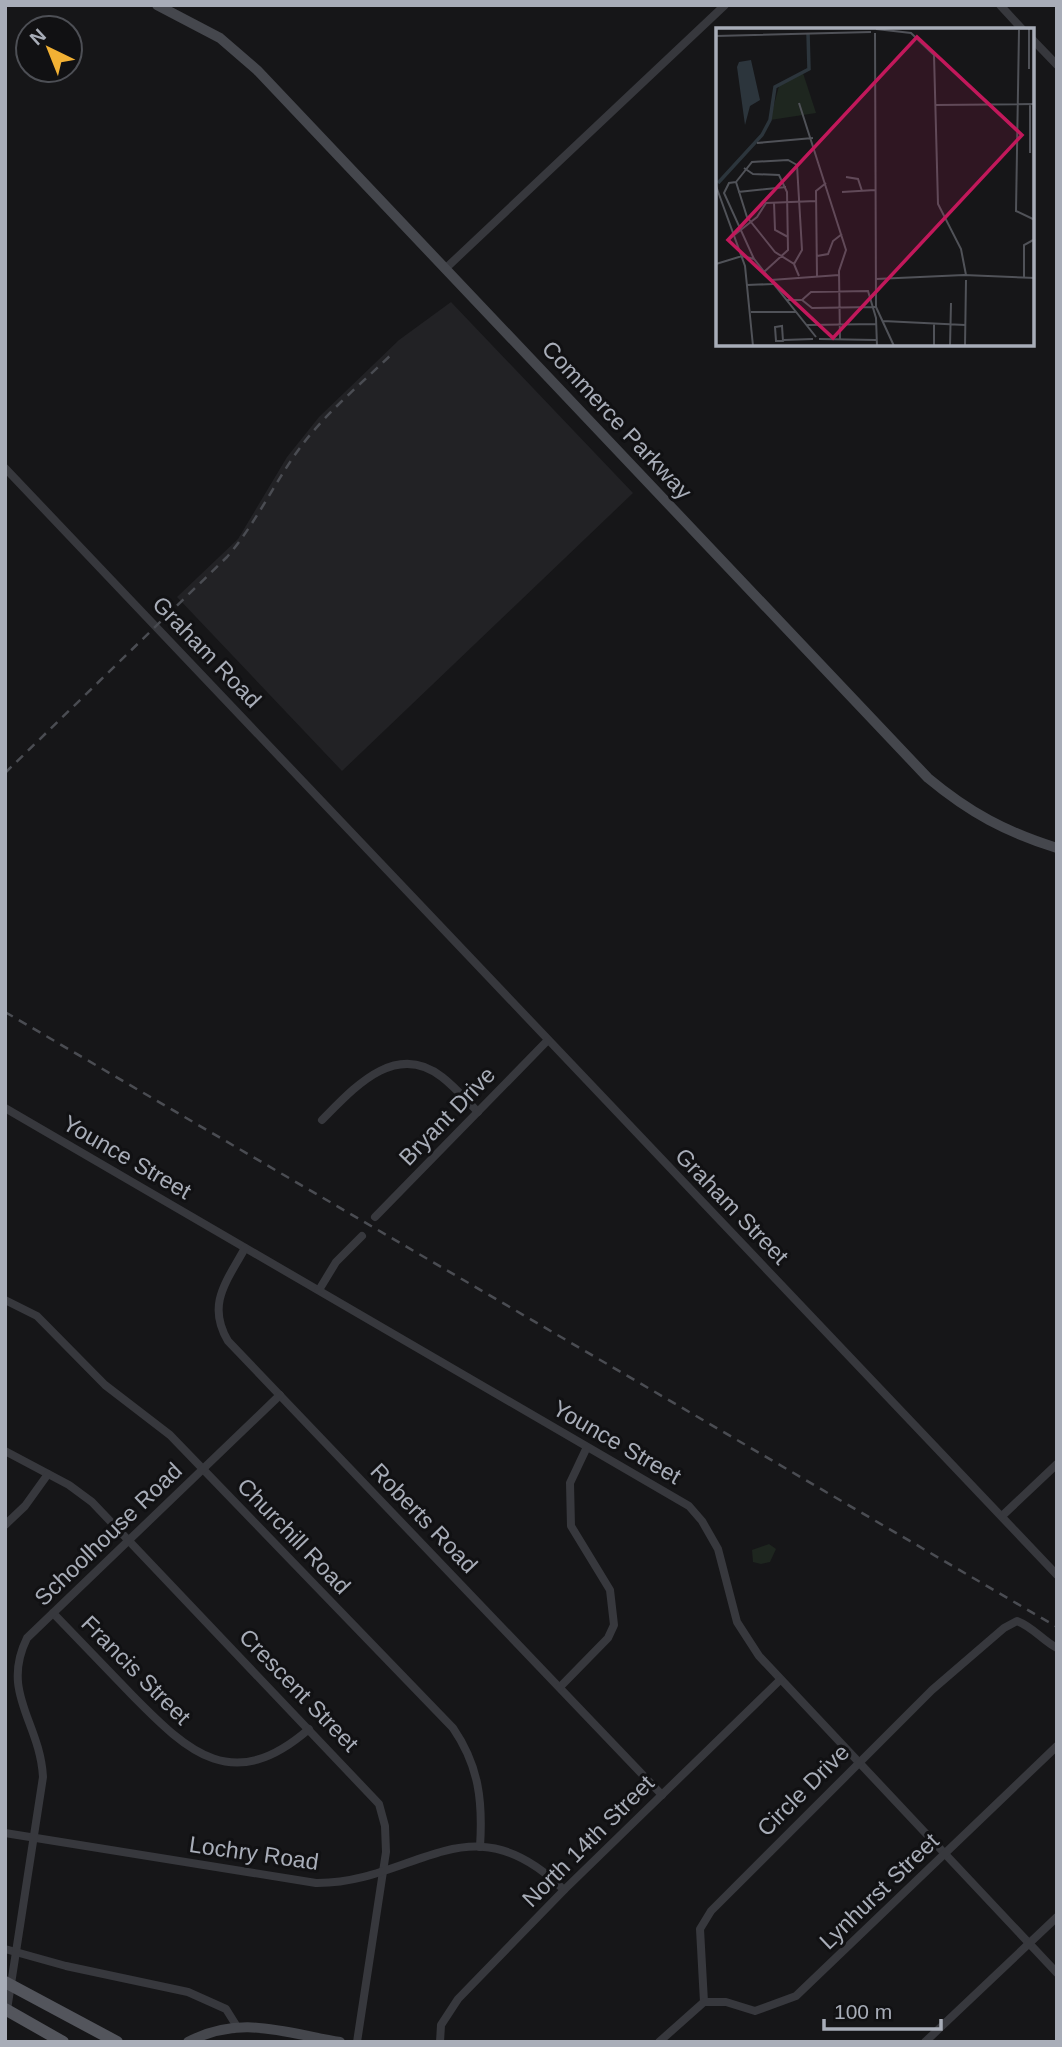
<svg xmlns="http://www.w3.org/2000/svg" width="1062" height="2047" font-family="Helvetica,sans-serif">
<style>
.built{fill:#222225}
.green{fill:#1e261f}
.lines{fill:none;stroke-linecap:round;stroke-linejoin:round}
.street{stroke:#37383d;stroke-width:8}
.secondary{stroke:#45474d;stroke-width:10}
.primary{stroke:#53555c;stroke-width:12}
.rail{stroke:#4a4c52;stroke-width:2.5;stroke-dasharray:9 7;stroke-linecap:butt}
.labels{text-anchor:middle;stroke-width:6;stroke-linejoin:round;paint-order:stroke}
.street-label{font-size:23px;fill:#a8adb8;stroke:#111113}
.inset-river{fill:none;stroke:#2c353c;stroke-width:3.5}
.inset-road{fill:none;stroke:#505258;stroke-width:2}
.view{fill:#c2185b;fill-opacity:0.15;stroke:#c2185b;stroke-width:3.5}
.inset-edge{fill:none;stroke:#a8adb8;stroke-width:3.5}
</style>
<rect width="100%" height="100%" fill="#161618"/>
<polygon class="built" points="451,302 633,493 342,771 177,597 238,539 287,457 319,417 399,340"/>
<polygon class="green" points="769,1544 776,1549 770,1562 761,1564 753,1562 752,1550"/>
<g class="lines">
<g class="street">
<polyline points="1000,5 1023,30"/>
<polyline points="1032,39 1057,65"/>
<polyline points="445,269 725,5"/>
<polyline points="5,468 1057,1575"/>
<polyline points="5,1108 689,1506 702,1521 718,1549 737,1622 759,1656 1057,1973"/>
<path d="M322,1120C353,1089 395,1040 442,1077C455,1087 466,1100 478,1112"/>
<polyline points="375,1217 547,1041"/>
<path d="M245,1248C227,1281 206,1304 228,1341L662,1795"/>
<polyline points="319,1290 336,1262 362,1236"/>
<path d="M5,1300L37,1316L105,1385L170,1435L453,1728C479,1766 483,1801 480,1847"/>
<polyline points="5,1451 69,1485 92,1502 379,1804 385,1826 386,1852 357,2042"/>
<polyline points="1002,1516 1057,1464"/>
<polyline points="5,1525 25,1506 48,1474"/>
<path d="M53,1613C80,1641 106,1668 132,1695C189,1753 233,1795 309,1729"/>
<polyline points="560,1687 608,1638 614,1625 610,1590 571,1526 570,1483 587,1447"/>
<path d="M5,1833L316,1883C414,1884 470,1796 564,1890"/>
<polyline points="5,1949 66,1966 188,1992 226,2009 236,2025"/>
<path d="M704,2002L700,1929L711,1911L932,1690L1004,1628L1017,1621C1033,1627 1042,1640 1057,1648"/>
<path d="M7,2010L43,1777C40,1722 0,1693 27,1638L280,1395"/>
<polyline points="440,2042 441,2025 458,1999 564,1890 780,1680"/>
<polyline points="659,2042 704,2002 726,2002 755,2011 796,1996 1057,1746"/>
<polyline points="925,2042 1057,1917"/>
</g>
<g class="secondary">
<path d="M157,5L220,38L257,70L928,778C970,813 1006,832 1057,848"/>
<path d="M188,2042C241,2014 284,2033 340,2042"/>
</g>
<g class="primary">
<polyline points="5,1982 117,2042"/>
<polyline points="5,2009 63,2042"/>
</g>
<g class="rail">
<path d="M5,773L227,557C257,522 275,481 302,445C328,411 363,382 394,352"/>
<polyline points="5,1012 1057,1627"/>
</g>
</g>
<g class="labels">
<g class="street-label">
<text transform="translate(617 420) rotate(47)" y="8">Commerce Parkway</text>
<text transform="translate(207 652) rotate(46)" y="8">Graham Road</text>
<text transform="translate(447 1116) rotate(-46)" y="8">Bryant Drive</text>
<text transform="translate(127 1157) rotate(30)" y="8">Younce Street</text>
<text transform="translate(732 1206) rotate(46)" y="8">Graham Street</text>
<text transform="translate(617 1442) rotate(30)" y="8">Younce Street</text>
<text transform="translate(424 1518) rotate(46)" y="8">Roberts Road</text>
<text transform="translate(108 1534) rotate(-44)" y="8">Schoolhouse Road</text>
<text transform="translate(294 1536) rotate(46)" y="8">Churchill Road</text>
<text transform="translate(136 1670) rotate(45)" y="8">Francis Street</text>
<text transform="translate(299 1690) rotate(46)" y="8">Crescent Street</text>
<text transform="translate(803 1790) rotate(-45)" y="8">Circle Drive</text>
<text transform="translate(588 1841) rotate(-45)" y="8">North 14th Street</text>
<text transform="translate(254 1853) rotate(8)" y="8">Lochry Road</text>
<text transform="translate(879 1891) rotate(-44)" y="8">Lynhurst Street</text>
</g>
</g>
<g transform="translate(716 28)">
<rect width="318" height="318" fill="#161618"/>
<path d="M87,45L100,85L54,92L63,58Z" fill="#1e261f"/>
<path d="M35,32L44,72L34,78L29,97L21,39L23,34Z" fill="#2c353c"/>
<path class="inset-river" d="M2,155L46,107L54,92L59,59L93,41L92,5"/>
<path class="inset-road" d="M313,0V41M160,1L195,5L218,27L222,176L245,221L250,247M303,2L300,183L319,192M0,8L155,4M83,75L130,222L123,243L124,312M314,76V125M220,77L319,76M41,115L97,110M28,140L37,146L63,147L71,164L72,222L48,244M130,149L142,151L146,163M20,154L36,134L72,132L81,137L86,222L78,236M20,154L31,189L59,224L78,236L83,248M20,154L13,155L8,165L38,231M0,158L29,238L37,318M22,164L70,159M126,164L159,162M58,174L59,202L72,209M17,208L41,189L50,175L100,173M101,228L112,226L117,213L126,206M0,236L26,228L38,231L100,309M101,248L100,163L110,155M308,249V217L319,211M160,251L248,247L319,250M55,252L123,247M31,257L57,256M71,272H86L95,264L152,263L160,290L161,318M86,272L96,280L157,279M157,279H160L159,5M160,279L178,318M35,284H79M167,293L249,297M91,297L160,296M103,311L160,312M67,313L66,298L59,299L60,313H67L68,312L97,311M218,318V295M234,318L235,275M249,318L250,252"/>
<path class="view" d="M201,9L306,107L117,310L12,212Z"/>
<rect width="318" height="318" class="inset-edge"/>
</g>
<rect width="1062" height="2047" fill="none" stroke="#a8adb8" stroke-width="14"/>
<g transform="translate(49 49) rotate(317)"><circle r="33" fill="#111113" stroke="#4d4f55" stroke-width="2"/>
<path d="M0-5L12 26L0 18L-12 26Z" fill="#f2b134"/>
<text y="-10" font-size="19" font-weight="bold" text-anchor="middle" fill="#a8adb8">N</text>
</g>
<path d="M824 2019v10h117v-10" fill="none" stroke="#a8adb8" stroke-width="3.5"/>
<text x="834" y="2019" font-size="21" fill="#a8adb8" stroke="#111113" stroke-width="5" paint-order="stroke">100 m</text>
</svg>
